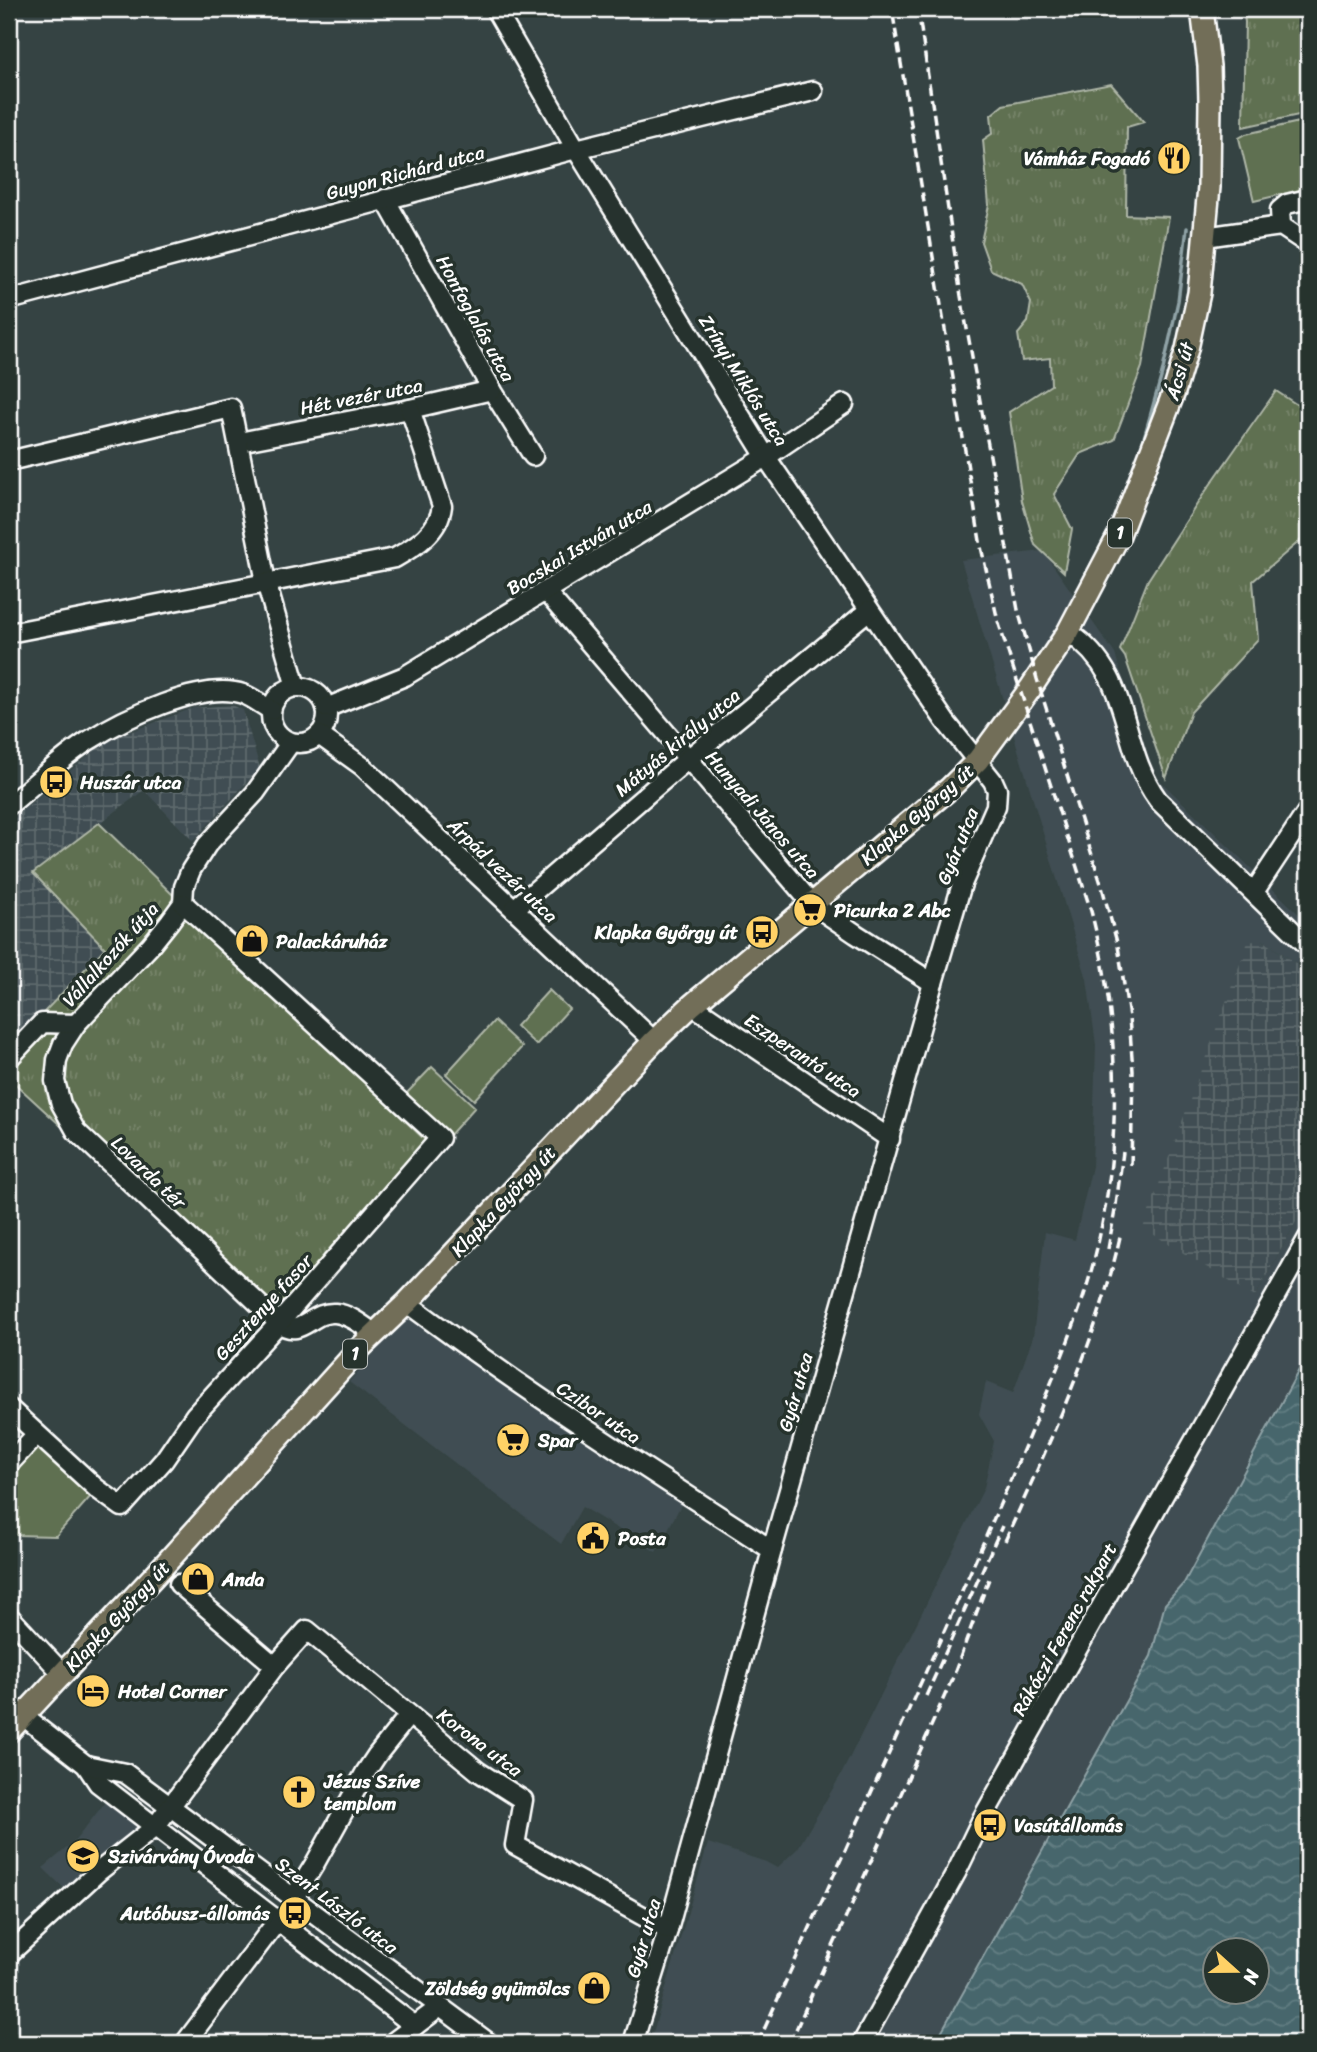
<svg xmlns="http://www.w3.org/2000/svg" width="1317" height="2052" font-family="Sriracha,sans-serif">
<style>
.built{fill:#404e52}
.industrial{fill:url(#industrial-grid)}
.grass{fill:url(#grass-tufts);stroke:#afb7a8;stroke-width:2}
.green{fill:#5f6f51;stroke:#afb7a8;stroke-width:2}
.water{fill:url(#water-waves);stroke:#90a3a7;stroke-width:2;fill-rule:evenodd}
.lines{fill:none;stroke-linecap:round;stroke-linejoin:round}
.stream{stroke:#90a3a7;stroke-width:3.5}
.minor-casing{stroke:#fff;stroke-width:23}
.major-casing{stroke:#fff;stroke-width:26}
.minor{stroke:#26332d;stroke-width:18}
.major{stroke:#726e59;stroke-width:21}
.rail{stroke:#fff;stroke-width:3.5;stroke-dasharray:10 5;stroke-linecap:butt}
.labels{text-anchor:middle;stroke-width:7;stroke-linejoin:round;paint-order:stroke}
.shield{fill:#26332d;stroke:#bec2c0;stroke-width:2}
.shield-label{font-size:18px;font-weight:bold;fill:#fff}
.poi-label{font-size:19px;font-weight:bold;fill:#fff;stroke:#26332d;text-anchor:start}
.street-label{font-size:19px;fill:#fff;stroke:#26332d}
</style>
<defs>
<pattern id="industrial-grid" width="8" height="8" patternUnits="userSpaceOnUse" patternTransform="scale(1.75)"><rect width="8" height="8" fill="#404e52"/><path d="M0 4h8M4 0v8" fill="none" stroke="#5d696c"/></pattern>
<pattern id="grass-tufts" width="24" height="20" patternUnits="userSpaceOnUse" patternTransform="scale(1.75)"><rect width="24" height="20" fill="#5f6f51"/><path d="M3 7l-1-3M5 7V3M7 7l1-3M15 17l-1-3M17 17v-4M19 17l1-3" fill="none" stroke="#77856b"/></pattern>
<pattern id="water-waves" width="16" height="10" patternUnits="userSpaceOnUse" patternTransform="scale(1.75)"><rect width="16" height="10" fill="#46666c"/><path d="M0 5q4-4 8 0t8 0" fill="none" stroke="#627d82"/></pattern>
</defs>
<rect width="100%" height="100%" fill="#354343"/>
<filter id="ink" filterUnits="userSpaceOnUse"><feTurbulence type="fractalNoise" baseFrequency=".0143" numOctaves="2"/><feDisplacementMap in="SourceGraphic" scale="14" xChannelSelector="R" yChannelSelector="G"/><feConvolveMatrix kernelMatrix="1 2 1 2 8 2 1 2 1" color-interpolation-filters="sRGB"/></filter>
<g filter="url(#ink)">
<g class="built">
<polygon points="1043,551 1115,654 1153,774 1308,923 1308,972 1263,940 1255,1297 1308,1200 1308,1353 1184,1583 1165,1604 1151,1656 935,2043 650,2043 708,1843 766,1862 777,1868 798,1848 842,1773 984,1488 994,1441 979,1414 986,1382 1013,1393 1033,1337 1045,1232 1075,1240 1092,1166 1096,1045 1087,979 961,560"/>
<polygon points="407,1315 682,1503 656,1552 582,1507 561,1544 349,1382"/>
<polygon points="106,1801 141,1829 68,1892 43,1868 74,1842"/>
</g>
<g class="industrial">
<polygon points="232,705 243,710 260,768 193,841 144,790 34,873 105,948 9,1049 9,821 99,747 119,736 193,708"/>
<polygon points="1263,940 1308,972 1308,1200 1255,1297 1143,1228 1248,942"/>
</g>
<g class="grass">
<polygon points="1243,9 1308,9 1308,113 1243,127 1245,22"/>
<polygon points="1111,84 1144,122 1127,127 1126,215 1169,217 1142,367 1114,440 1080,454 1054,494 1072,529 1064,572 1035,545 1022,501 1009,412 1051,385 1050,358 1022,361 1018,334 1028,322 1031,303 1022,284 991,270 981,242 989,205 983,140 993,133 991,115 1003,105"/>
<polygon points="1276,391 1308,412 1308,534 1253,581 1258,639 1191,712 1166,778 1125,657 1120,650 1148,580 1203,495"/>
<polygon points="99,823 428,1143 272,1320 9,1078 9,1049 105,948 33,873"/>
</g>
<g class="green">
<polygon points="1308,120 1308,188 1254,201 1239,138 1246,134"/>
<polygon points="549,990 569,1009 536,1045 516,1026"/>
<polygon points="494,1021 522,1047 474,1100 446,1074"/>
<polygon points="432,1067 475,1107 449,1136 405,1095"/>
<polygon points="40,1445 91,1496 56,1536 15,1535 9,1528 9,1478"/>
</g>
<path class="water" d="M1308,1353V2043H935L1151,1656L1165,1604L1184,1583ZM1216,1951H1258V1993H1216Z"/>
<g class="lines">
<g class="stream">
<polyline points="1140,452 1162,374 1178,301 1187,228"/>
<polyline points="1077,592 1115,518"/>
</g>
<g class="minor-casing">
<g id="minor">
<polyline points="495,9 576,149 766,457 945,721 993,781 997,790 996,806 962,884 933,983 772,1550 668,1930 633,2043"/>
<polyline points="385,199 492,390 533,456"/>
<polyline points="1281,226 1280,210 1287,204 1308,199"/>
<polyline points="1205,237 1281,226 1308,244"/>
<polyline points="9,300 576,149 813,91"/>
<polyline points="239,442 410,409 492,390"/>
<polyline points="9,461 231,408 266,582 296,687"/>
<polyline points="546,592 812,904 856,934 933,983"/>
<path d="M1068,632C1135,677 1117,744 1158,800L1308,946"/>
<path d="M9,633L395,558C416,546 439,532 442,506L410,409"/>
<circle cx="299" cy="715" r="28"/>
<polyline points="326,708 405,676 766,457 844,404"/>
<polyline points="319,735 362,766 654,1041"/>
<path d="M291,742L255,793L207,845L191,870L184,887L183,903L170,921L150,946L76,1024L63,1044L57,1060L55,1081L61,1104L76,1131L279,1323C301,1340 311,1311 335,1313C349,1314 364,1326 375,1334"/>
<path d="M9,805C35,784 60,759 88,741C122,719 203,680 243,694C253,698 262,705 271,710"/>
<polyline points="1254,892 1308,810"/>
<polyline points="514,909 688,759 869,610"/>
<polyline points="692,1005 890,1139"/>
<polyline points="9,1058 42,1023 76,1024"/>
<path d="M407,1303C525,1391 648,1470 772,1550"/>
<polyline points="9,1408 96,1488 122,1507 164,1460 195,1415 279,1323 440,1138 183,903"/>
<polyline points="9,1464 36,1435"/>
<polyline points="179,1584 275,1666"/>
<polyline points="9,1616 63,1674"/>
<polyline points="23,1716 86,1765 98,1783 415,2026"/>
<polyline points="86,1765 125,1773 489,2043"/>
<polyline points="293,1899 314,1865 365,1773 377,1755 409,1715"/>
<polyline points="9,1954 98,1872 155,1827 275,1666 307,1630 479,1772 523,1800 515,1845 668,1930"/>
<polyline points="185,2043 278,1920"/>
<polyline points="392,2043 440,2007"/>
<polyline points="862,2043 956,1873 982,1819 1308,1238"/>
</g>
</g>
<g class="major-casing">
<polyline id="major" points="9,1731 167,1562 361,1347 407,1303 654,1041 692,1005 950,788 978,760 1030,689 1068,632 1119,535 1174,392 1187,349 1199,293 1209,187 1210,101 1209,66 1202,9"/>
</g>
<use href="#minor" class="minor"/>
<use href="#major" class="major"/>
<g class="rail">
<polyline points="918,9 961,296 1018,610 1037,679 1102,887 1118,946 1129,1017 1133,1071 1131,1168"/>
<polyline points="1108,1249 1116,1205 1123,1152"/>
<path d="M1005,1541C1050,1442 1096,1343 1120,1237"/>
<polyline points="926,1696 1002,1526"/>
<path d="M758,2043C820,1905 883,1767 945,1629C977,1557 1009,1485 1039,1412C1059,1364 1080,1315 1093,1264C1123,1148 1121,1027 1091,911L998,621L981,547L892,9"/>
<polyline points="790,2043 953,1677 990,1576"/>
</g>
</g>
</g>
<defs>
<g id="restaurant-disc" transform="scale(1.75)"><circle r="9.5" fill="#ffd166" stroke="#26332d"/><path d="M-5-6h1v4h1v-4h1v4h1v-4h1v5L-1.5 .5V6h-2V.5L-5-1ZM5-6V6H3V1.5H1.5Q1.5-4 5-6Z" fill="#111"/></g>
<g id="bus-disc" transform="scale(1.75)"><circle r="9.5" fill="#ffd166" stroke="#26332d"/><path d="M-5-6H5V4H4V6H2V4H-2V6H-4V4H-5ZM-3.5-4V0h7V-4ZM-3.5 1.2v1.5H-2V1.2ZM2 1.2v1.5H3.5V1.2Z" fill="#111"/></g>
<g id="supermarket-disc" transform="scale(1.75)"><circle r="9.5" fill="#ffd166" stroke="#26332d"/><path d="M-6-5.5h2.5l.6 2H6L4.5 2H-2.5L-4.4-4H-6ZM-1.5 3.2a1.3 1.3 0 1 0 .1 0ZM3 3.2a1.3 1.3 0 1 0 .1 0Z" fill="#111"/></g>
<g id="shop-disc" transform="scale(1.75)"><circle r="9.5" fill="#ffd166" stroke="#26332d"/><path d="M-5-2.5h2.3a2.7 3.5 0 0 1 5.4 0H5L5.5 6h-11ZM-1.5-2.5h3a1.5 2.3 0 0 0-3 0Z" fill="#111"/></g>
<g id="civic-disc" transform="scale(1.75)"><circle r="9.5" fill="#ffd166" stroke="#26332d"/><path d="M-.6-6.5H3V-4.5H.6V-3L4-1V1h2V6H-6V1h2V-1L-.6-3ZM-1.2 2.5V6h2.4V2.5Z" fill="#111"/></g>
<g id="hotel-disc" transform="scale(1.75)"><circle r="9.5" fill="#ffd166" stroke="#26332d"/><path d="M-6-4.5h1.5V1H6V5H4.5V3h-9V5H-6ZM-4 0a1.8 1.8 0 1 1 3.6 0ZM.5 0V-2.5h3Q6-2.5 6 0Z" fill="#111"/></g>
<g id="church-disc" transform="scale(1.75)"><circle r="9.5" fill="#ffd166" stroke="#26332d"/><path d="M-1.2-6h2.4v3.5h3.3v2.4h-3.3V6h-2.4V-.1h-3.3v-2.4h3.3Z" fill="#111"/></g>
<g id="school-disc" transform="scale(1.75)"><circle r="9.5" fill="#ffd166" stroke="#26332d"/><path d="M0-5L7-2L0 1L-7-2ZM-4 1L0 2.5L4 1V4Q0 6-4 4Z" fill="#111"/></g>
</defs>
<g fill-rule="evenodd">
<use href="#restaurant-disc" x="1174" y="158"/>
<use href="#bus-disc" x="56" y="782"/>
<use href="#supermarket-disc" x="810" y="910"/>
<use href="#bus-disc" x="762" y="932"/>
<use href="#shop-disc" x="252" y="941"/>
<use href="#supermarket-disc" x="513" y="1440"/>
<use href="#civic-disc" x="593" y="1538"/>
<use href="#shop-disc" x="198" y="1579"/>
<use href="#hotel-disc" x="93" y="1691"/>
<use href="#church-disc" x="299" y="1792"/>
<use href="#bus-disc" x="990" y="1825"/>
<use href="#school-disc" x="83" y="1856"/>
<use href="#bus-disc" x="295" y="1913"/>
<use href="#shop-disc" x="594" y="1988"/>
</g>
<g class="labels">
<g class="shield">
<rect x="1108" y="518.5" width="24" height="29" rx="5"/>
<rect x="343" y="1339.5" width="24" height="29" rx="5"/>
</g>
<g class="shield-label">
<text x="1120" y="539">1</text>
<text x="355" y="1360">1</text>
</g>
<g class="poi-label">
<text x="1150" y="165" text-anchor="end">Vámház Fogadó</text>
<text x="80" y="789">Huszár utca</text>
<text x="834" y="917">Picurka 2 Abc</text>
<text x="738" y="939" text-anchor="end">Klapka Győrgy út</text>
<text x="276" y="948">Palackáruház</text>
<text x="538" y="1447">Spar</text>
<text x="618" y="1545">Posta</text>
<text x="222" y="1586">Anda</text>
<text x="118" y="1698">Hotel Corner</text>
<text x="324" y="1788">Jézus Szíve<tspan x="324" dy="22">templom</tspan></text>
<text x="1014" y="1832">Vasútállomás</text>
<text x="108" y="1863">Szivárvány Óvoda</text>
<text x="270" y="1920" text-anchor="end">Autóbusz-állomás</text>
<text x="570" y="1995" text-anchor="end">Zöldség gyümölcs</text>
</g>
<g class="street-label">
<text transform="translate(405 172) rotate(-15)" y="7">Guyon Richárd utca</text>
<text transform="translate(476 318) rotate(61)" y="7">Honfoglalás utca</text>
<text transform="translate(1179 371) rotate(-74)" y="7">Ácsi út</text>
<text transform="translate(744 380) rotate(58)" y="7">Zrínyi Miklós utca</text>
<text transform="translate(361 396) rotate(-11)" y="7">Hét vezér utca</text>
<text transform="translate(579 547) rotate(-31)" y="7">Bocskai István utca</text>
<text transform="translate(677 742) rotate(-40)" y="7">Mátyás király utca</text>
<text transform="translate(763 814) rotate(49)" y="7">Hunyadi János utca</text>
<text transform="translate(917 814) rotate(-41)" y="7">Klapka György út</text>
<text transform="translate(957 846) rotate(-68)" y="7">Gyár utca</text>
<text transform="translate(503 870) rotate(43)" y="7">Árpád vezér utca</text>
<text transform="translate(110 954) rotate(-48)" y="7">Vállalkozók útja</text>
<text transform="translate(803 1055) rotate(34)" y="7">Eszperantó utca</text>
<text transform="translate(149 1172) rotate(44)" y="7">Lovarda tér</text>
<text transform="translate(503 1201) rotate(-47)" y="7">Klapka György út</text>
<text transform="translate(263 1307) rotate(-48)" y="7">Gesztenye fasor</text>
<text transform="translate(795 1392) rotate(-74)" y="7">Gyár utca</text>
<text transform="translate(599 1412) rotate(34)" y="7">Czibor utca</text>
<text transform="translate(117 1616) rotate(-47)" y="7">Klapka György út</text>
<text transform="translate(1064 1629) rotate(-61)" y="7">Rákóczi Ferenc rakpart</text>
<text transform="translate(480 1742) rotate(37)" y="7">Korona utca</text>
<text transform="translate(337 1905) rotate(37)" y="7">Szent László utca</text>
<text transform="translate(643 1938) rotate(-74)" y="7">Gyár utca</text>
</g>
</g>
<rect width="1317" height="2052" fill="none" stroke="#26332d" stroke-width="35"/>
<rect x="18" y="18" width="1282" height="2017" fill="none" stroke="#fff" stroke-width="2.5" filter="url(#ink)"/>
<g transform="translate(1236 1971) rotate(111)"><circle r="33" fill="#26332d" stroke="#7d8581" stroke-width="2"/>
<path d="M0-5L12 26L0 18L-12 26Z" fill="#ffd166"/>
<text y="-10" font-size="19" font-weight="bold" text-anchor="middle" fill="#ffffff">N</text>
</g>
</svg>
